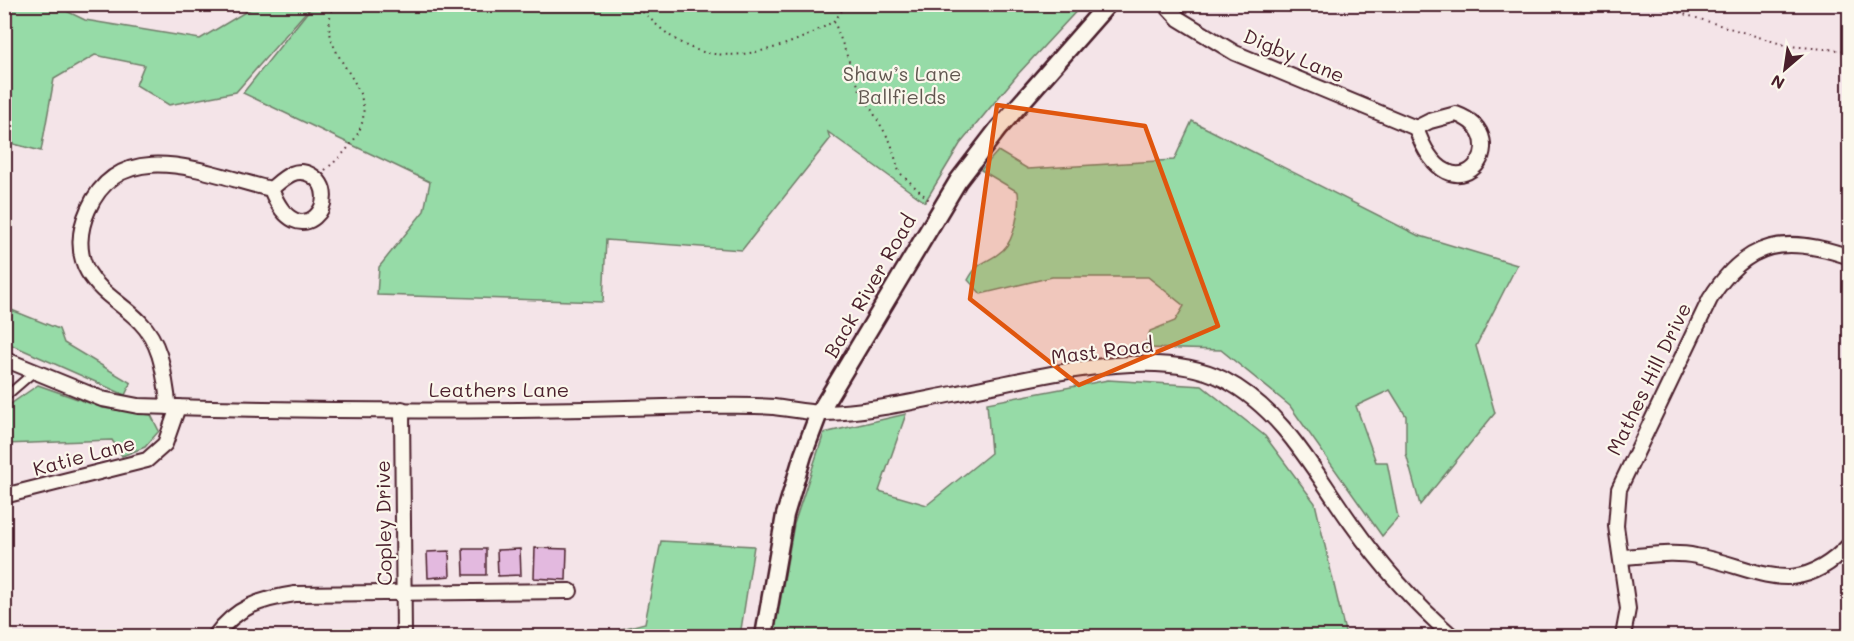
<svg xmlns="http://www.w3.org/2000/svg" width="1854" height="641" font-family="Mali,sans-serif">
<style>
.green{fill:#96dba7;stroke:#707d69;stroke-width:1.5}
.building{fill:#e3b9df;stroke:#4a1f2b;stroke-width:1.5}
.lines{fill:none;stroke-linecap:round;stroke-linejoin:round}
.service-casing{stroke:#4a1f2b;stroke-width:11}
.minor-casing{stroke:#4a1f2b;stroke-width:18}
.tertiary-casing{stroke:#4a1f2b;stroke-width:21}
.path{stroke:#4a1f2b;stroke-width:2;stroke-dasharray:1.5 4.5;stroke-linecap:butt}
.service{stroke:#fbf7ec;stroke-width:7}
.minor{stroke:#fbf7ec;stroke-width:14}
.tertiary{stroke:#fbf7ec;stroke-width:16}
.marked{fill:#e0560e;fill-opacity:0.2;stroke:#e0560e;stroke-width:4.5;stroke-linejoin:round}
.labels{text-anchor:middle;stroke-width:4.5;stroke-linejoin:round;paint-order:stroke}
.street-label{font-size:20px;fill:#4a1f2b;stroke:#fbf7ec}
.park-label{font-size:20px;fill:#615750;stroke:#fbf7ec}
</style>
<rect width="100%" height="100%" fill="#f4e4e8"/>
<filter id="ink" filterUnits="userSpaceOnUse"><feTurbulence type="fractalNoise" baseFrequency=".0167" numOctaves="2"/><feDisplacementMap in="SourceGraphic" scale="12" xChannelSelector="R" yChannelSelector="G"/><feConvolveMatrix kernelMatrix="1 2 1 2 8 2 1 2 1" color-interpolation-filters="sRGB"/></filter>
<g filter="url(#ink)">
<g class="green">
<polygon points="5,4 54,5 85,20 200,39 257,5 312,5 236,92 169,105 136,85 144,65 95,55 54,79 41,151 6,142 5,146"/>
<polygon points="313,5 313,4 1082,5 1018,74 960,144 925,202 828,132 830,139 742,250 606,240 603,302 377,295 379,267 424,211 430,182 243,93"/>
<path d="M1192,121L1417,235L1517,265L1476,346L1495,413L1420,505L1406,454V416L1390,390L1356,406L1376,462H1387L1398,518L1382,536L1290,406L1221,350L1144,348L1150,331L1175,321L1184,306L1148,277H1052L981,294L968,280C980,258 988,264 1003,250C1015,239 1020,208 1018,192L981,170L998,151L1028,169L1174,160Z"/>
<polygon points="4,307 59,329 64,343 131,383 125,395 5,342"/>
<polygon points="1108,380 1202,386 1265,436 1315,503 1346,636 774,636 794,524 824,433 906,414 879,491 927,505 991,453 987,403"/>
<polygon points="38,385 103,408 151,415 159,431 145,447 122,456 112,440 5,444 5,408"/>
<polygon points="661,541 754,546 740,636 595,636 645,623"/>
</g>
<g class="building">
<polygon points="535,548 567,549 566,580 534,578"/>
<polygon points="463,549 486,549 486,575 464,575"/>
<polygon points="520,549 521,575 498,576 497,550"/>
<polygon points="449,551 450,576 428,578 427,552"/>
</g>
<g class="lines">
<g class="service-casing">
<polyline id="service" points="4,398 34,372"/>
</g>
<g class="minor-casing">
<g id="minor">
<polyline points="1165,4 1179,19 1235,53 1416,128"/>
<path d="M1456,114C1522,138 1451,228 1416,128L1430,121Z"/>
<path d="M4,359L102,399L138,406C326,412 514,412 702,406C726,406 750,405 774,407C791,409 808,413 825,413C868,412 911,402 953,394C1029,380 1152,343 1223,379C1283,410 1313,470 1351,523C1380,564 1414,603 1452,636"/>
<path d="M169,407C164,377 163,345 140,322C123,304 101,294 88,272C77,253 79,230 88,210C122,132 209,175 271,189C299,261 347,196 311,175C295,166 283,179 271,189"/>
<polyline points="402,409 404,636"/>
<polyline points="4,496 147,460 165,444 178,407"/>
<path d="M1622,557C1646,556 1672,551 1696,556C1758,567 1795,603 1850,544"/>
<path d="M215,636C236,607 261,599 295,594L570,591"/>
<path d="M1623,636L1628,609L1616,526L1619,489L1710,299C1747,239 1787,235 1850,257"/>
</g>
</g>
<g class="tertiary-casing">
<polyline id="tertiary" points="764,636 785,515 803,455 819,413 958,181 998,129 1108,4"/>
</g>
<g class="path">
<path d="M634,4C652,20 671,41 694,49C734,65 797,45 832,22C838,18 842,10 846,4"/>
<polyline points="1644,4 1664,8 1788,46 1850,51"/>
<polyline points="834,21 859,88 891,143 899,172 929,200"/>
<path d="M325,170C420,93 306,69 334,4"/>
</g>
<use href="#service" class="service"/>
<use href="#minor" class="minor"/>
<use href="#tertiary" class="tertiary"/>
</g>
</g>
<path class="marked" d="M997,105L1145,126L1218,326L1079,385L970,299Z"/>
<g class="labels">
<g class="street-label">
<text transform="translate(1294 56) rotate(23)" y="7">Digby Lane</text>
<text transform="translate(870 286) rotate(-60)" y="7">Back River Road</text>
<text transform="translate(1102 351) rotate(-7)" y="7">Mast Road</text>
<text transform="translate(1649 379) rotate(-64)" y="7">Mathes Hill Drive</text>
<text x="499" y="397">Leathers Lane</text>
<text transform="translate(84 456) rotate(-15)" y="7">Katie Lane</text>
<text transform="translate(384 523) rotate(-91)" y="7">Copley Drive</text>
</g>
<g class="park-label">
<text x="902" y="81">Shaw’s Lane<tspan x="902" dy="23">Ballfields</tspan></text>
</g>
</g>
<rect width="1854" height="641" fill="none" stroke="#fbf7ec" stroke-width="24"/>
<rect x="12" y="12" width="1830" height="617" fill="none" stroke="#4a1f2b" stroke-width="2" filter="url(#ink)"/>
<g transform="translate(1785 69) rotate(209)" stroke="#fbf7ec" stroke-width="4.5" paint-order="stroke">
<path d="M0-4.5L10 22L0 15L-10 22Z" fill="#4a1f2b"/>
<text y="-9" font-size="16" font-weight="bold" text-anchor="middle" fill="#4a1f2b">N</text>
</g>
</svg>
